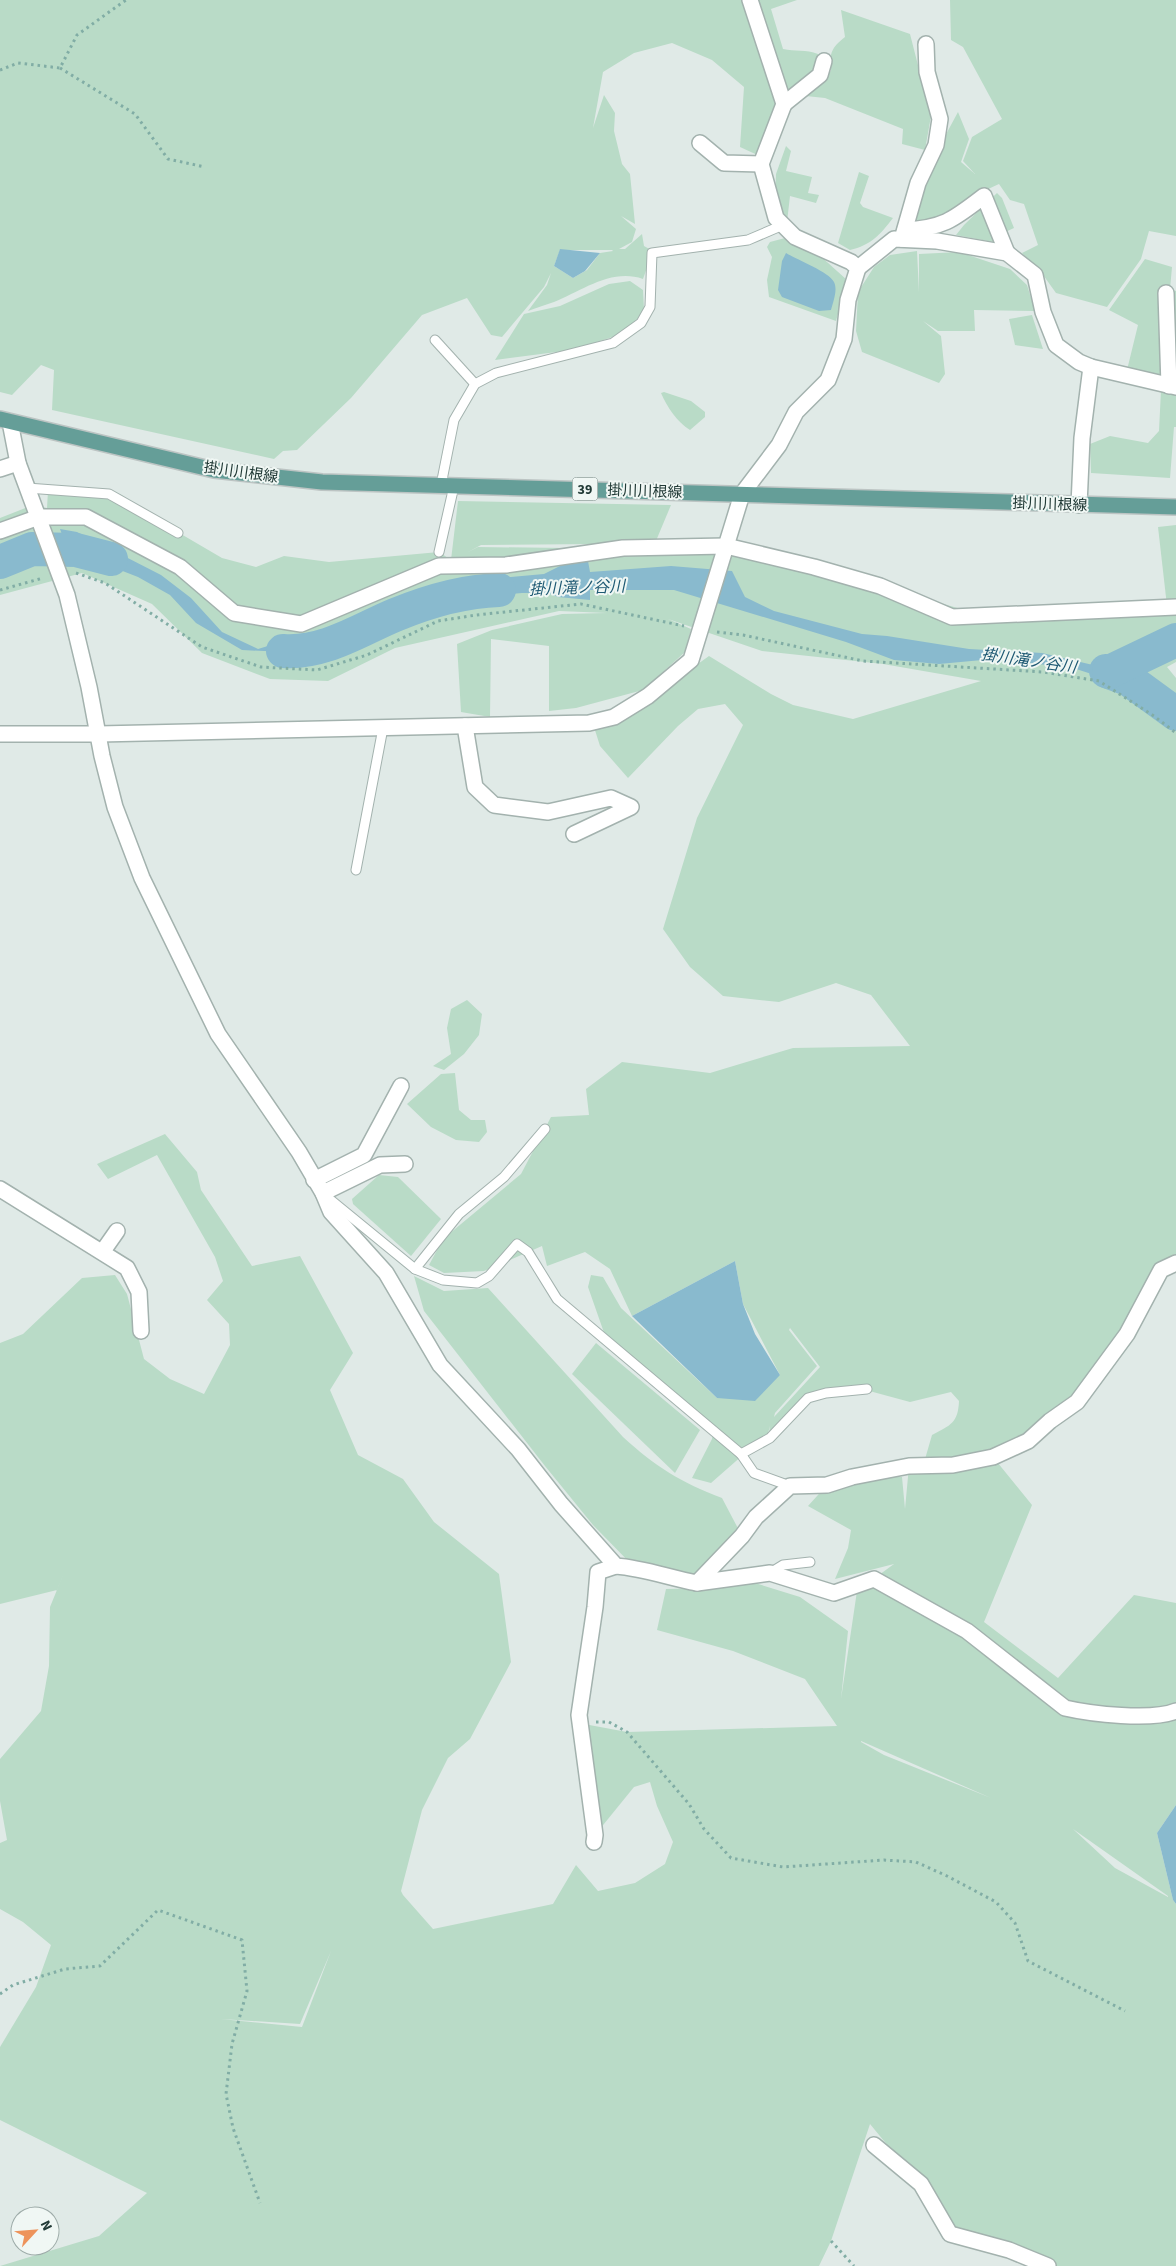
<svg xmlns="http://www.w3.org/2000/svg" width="1176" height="2266" font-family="'Source Sans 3','Noto Sans JP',sans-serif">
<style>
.green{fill:#b9dbc7;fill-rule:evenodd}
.water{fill:#89bace}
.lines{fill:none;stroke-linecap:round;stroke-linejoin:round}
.river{stroke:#89bace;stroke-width:34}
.lane-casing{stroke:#a3b2ae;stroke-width:11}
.street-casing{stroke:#a3b2ae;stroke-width:18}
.primary-casing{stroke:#bcc4c3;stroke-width:18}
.path{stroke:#81ada5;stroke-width:3;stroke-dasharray:2.5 4;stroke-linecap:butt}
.lane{stroke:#fff;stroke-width:9}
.street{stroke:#fff;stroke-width:15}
.primary{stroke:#659e98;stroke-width:15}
.labels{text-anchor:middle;stroke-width:4;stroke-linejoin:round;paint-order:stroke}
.shield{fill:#f0f7f4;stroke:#5f736f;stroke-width:1}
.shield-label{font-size:14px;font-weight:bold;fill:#213a36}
.street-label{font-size:15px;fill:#213a36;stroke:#f0f7f4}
.water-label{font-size:16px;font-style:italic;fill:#1e5973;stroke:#f0f7f4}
</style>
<rect width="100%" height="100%" fill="#e0eae7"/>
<g class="green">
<path d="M0,0H797L771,9L783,49C795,52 806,49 818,54L822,68L795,85L783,100L766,159L740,147L744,87L712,60L672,43L634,53L603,72L593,128L604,95L615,113L614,131L622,164L630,174L635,224L621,216L636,229L632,242L619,249H625L642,234L644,246L653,251L643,279C611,268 582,291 554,302C545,305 536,308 528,311L547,285L551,273L544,287L502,337L491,335L467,298L422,315L351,398L297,450L283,451L274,459L52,410L54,370L41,365L12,395L0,392ZM560,250H612L613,251L600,253L587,270L573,278L554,266Z"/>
<polygon points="950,0 1176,0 1176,236 1149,231 1141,259 1107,307 1056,293 1041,272 1022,253 1038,245 1024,204 1010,200 999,184 986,190 937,224 909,221 913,202 925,186 944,138 958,112 969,139 961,162 975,174 963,161 972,137 1002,119 963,47 951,40"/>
<path d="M841,10L910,34L931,116L925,150L902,144L903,129L825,98L796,95L803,87L831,71C829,54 831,48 845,37Z"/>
<polygon points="786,146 791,151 786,171 812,177 808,193 819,195 816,203 790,196 787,222 775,200 776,174"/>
<path d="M859,172L869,176L860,203L863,207L893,218C880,235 871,245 850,250L838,243Z"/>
<polygon points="997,193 1002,198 1014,228 1001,234 998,243 956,235 964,225"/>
<polygon points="785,238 817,253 847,280 836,321 769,297 767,280 772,257 767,247 770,242"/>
<polygon points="917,251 919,292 919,254 959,252 1010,269 1027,285 1035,311 974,310 975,331 938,331 923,321 941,336 945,374 939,383 862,352 856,331 858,292 874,267 890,255"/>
<polygon points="1145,259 1172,267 1170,289 1176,291 1176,379 1127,370 1138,325 1109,310"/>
<polygon points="630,281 643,290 644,309 628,332 572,350 495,360 524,314 560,306 609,284"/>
<polygon points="1032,315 1043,349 1015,345 1009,319"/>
<polygon points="1161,390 1176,394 1176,427 1174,427 1170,478 1091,473 1090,444 1110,436 1148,443 1159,431"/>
<path d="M664,392L691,401L705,412V417L690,430C677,422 667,407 661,393Z"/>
<path d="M48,491L120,494L169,527L222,558L256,567L284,556L329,562L439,552L451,560L458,501L671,505L653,548L726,546L814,567L961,609L1176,610V662L1167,667L1176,678V1260L1092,1382L1050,1421L993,1457L1032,1505L984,1622L1058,1678L1134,1595L1176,1603V1805L1157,1833L1173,1900L1176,1904V2266H1038L964,2238L870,2124L831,2241L819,2266H0L99,2236L147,2193L0,2120V2047L36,1987L51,1945L23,1922L0,1909V1843L7,1840L0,1801V1759L41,1711L49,1666L50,1607L68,1563L57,1590L0,1604V1343L23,1334L82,1278L115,1275L127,1294L144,1359L170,1379L204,1394L230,1345L229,1324L207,1300L223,1281L215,1257L157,1155L108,1179L97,1164L165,1134L197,1172L201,1190L252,1266L300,1256L353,1353L330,1390L358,1455L403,1479L434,1522L499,1574L511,1662L470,1739L448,1758L422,1810L401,1891L403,1895L433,1929L553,1904L576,1865L598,1891L635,1883L665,1864L673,1842L657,1806L650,1782L634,1787L595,1835L584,1724L627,1732L837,1726L805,1679L733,1651L657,1630L666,1589L706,1588L752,1582L800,1597L848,1631L841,1699L857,1591L894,1564L835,1579L848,1548L851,1530L808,1506L827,1485L852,1477H902L905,1509L909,1466H923L932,1435C951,1425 958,1423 959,1401L951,1392L910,1402L862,1389L813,1397L768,1439L770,1426L768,1433L711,1483L692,1478L712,1439L714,1426L608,1344L588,1287L591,1275L603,1277L621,1308L717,1398L780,1375L743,1304L735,1261L632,1316L610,1269L585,1252L547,1266L542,1246L484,1271L444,1273L429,1265L443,1239L521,1174L551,1117L589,1115L586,1089L622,1062L710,1073L793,1048L910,1046L871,995L836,983L779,1002L723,996L690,967L663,929L697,818L743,725L725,704L698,709L678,726L628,778L600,746L594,727L646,701L709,656L771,694L793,705L853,719L981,681L883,664L762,651L668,619L691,629L685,652L643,690L576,708L549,711V646L491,639L490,717L461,712L457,644L492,630L562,614L607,613L559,611L395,648L328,681L270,679L202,653L152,604L82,573L0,595V518L33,505L47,508ZM597,544L643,549L478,547L468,552L481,545ZM790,1328L820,1367L774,1417L775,1413L817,1366L789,1330ZM861,1742V1741L991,1798L884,1755ZM1073,1829L1168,1896V1897L1115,1868ZM331,1951L302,2027L221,2019L300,2024Z"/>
<polygon points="1176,525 1176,607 1167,606 1158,527"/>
<polygon points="467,1000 482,1014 479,1035 464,1054 444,1070 433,1066 451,1054 447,1028 451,1009"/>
<polygon points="455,1073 459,1110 471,1120 485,1120 487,1132 479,1142 456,1140 431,1127 407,1104 441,1074"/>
<polygon points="379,1175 398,1177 441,1219 411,1256 353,1204 352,1199"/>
<path d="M414,1276L444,1291L488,1288L623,1437C656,1467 680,1482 722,1498L742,1536L697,1583L634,1567L593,1525L545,1466L424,1311Z"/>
<polygon points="596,1343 700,1430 675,1473 572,1374"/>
</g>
<g class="water">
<polygon points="560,249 600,253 585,271 573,278 554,266"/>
<path d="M786,253C797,260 828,271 834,282C838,290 833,302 831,310L819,311L782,297L778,290L782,261Z"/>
<polygon points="60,529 77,532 161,575 191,598 222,632 258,649 281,642 325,638 390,613 403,612 305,653 242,650 196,623 170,595 138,577 84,556 70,557"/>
<polygon points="588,561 590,572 671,566 732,571 745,597 774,611 862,634 887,636 969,649 1042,653 1127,673 1157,695 1073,668 993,659 939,664 894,660 846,642 674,590 590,590 590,600 558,597 548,593 522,593 457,599 447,589 469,581 544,574 564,564"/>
<polygon points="735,1261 743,1304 755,1334 780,1375 755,1401 717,1398 632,1316"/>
<polygon points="1176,1805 1176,1904 1173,1900 1157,1833"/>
</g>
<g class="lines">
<g class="river">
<polyline points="0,562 32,549 76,550 111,559"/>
<path d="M283,651C324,654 359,630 395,615C429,601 462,591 499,590"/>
<polyline points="1106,671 1128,679 1176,714"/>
<polyline points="1109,672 1176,640"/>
</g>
<g class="lane-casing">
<g id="lane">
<polyline points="435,340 475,384"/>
<polyline points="441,485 454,420 475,384 496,373 613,343 641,323 650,307 652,253 748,240 783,225"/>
<polyline points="27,488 109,494 178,533"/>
<polyline points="439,552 454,486"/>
<polyline points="356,870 383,728"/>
<polyline points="327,1197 415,1269 443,1280 477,1283 489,1276 517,1244 528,1252 557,1299 741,1454 770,1438 808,1398 826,1393 867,1389"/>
<polyline points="415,1269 459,1214 504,1177 545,1129"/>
<polyline points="741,1454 754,1473 790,1486"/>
<polyline points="770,1573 783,1565 810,1562"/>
</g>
</g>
<g class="street-casing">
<g id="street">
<polyline points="784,104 820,75 824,61"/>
<polyline points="700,143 724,163 761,164"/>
<path d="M905,230C944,228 954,219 984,196L1007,253"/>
<polyline points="902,239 918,183 936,145 940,119 927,72 926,44"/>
<polyline points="858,268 894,239 937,241 1007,253 1035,275 1043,312 1056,345 1079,362 1091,367 1176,387"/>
<polyline points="1166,293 1169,386"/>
<path d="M10,422L18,463L67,595L89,687L102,756L115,807L142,878L218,1034L299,1152L323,1193L331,1212L386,1273L440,1365L518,1449L561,1504L616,1566C643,1568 670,1578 697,1583L742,1536L756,1517L790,1486L827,1485L852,1477L909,1466L953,1465L993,1457L1028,1441L1050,1421L1077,1402L1127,1334L1161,1270L1176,1263"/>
<polyline points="0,469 18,463"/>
<polyline points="1079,505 1082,438 1091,367"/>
<polyline points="0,531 39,517 86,517 180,567 234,613 301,624 439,566 506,565 623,548 726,546 814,567 880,586 952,617 1176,607"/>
<polyline points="465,726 475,787 494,805 548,812 611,798 631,807 574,834"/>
<polyline points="0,734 99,734 589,723 614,717 648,696 691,660 742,494 779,445 796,412 828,380 844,339 848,300 858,268 851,262 795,237 776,218 761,164 784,104 750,0"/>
<polyline points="314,1180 364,1155 401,1086"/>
<polyline points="0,1189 127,1268 139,1292 141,1331"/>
<polyline points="323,1193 380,1165 405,1164"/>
<polyline points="103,1251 117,1231"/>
<path d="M697,1583L770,1573L834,1593L874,1579L967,1631L1065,1708C1091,1714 1152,1721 1176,1711"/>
<polyline points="594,1842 595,1835 579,1715 595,1607 598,1572 616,1566"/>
<polyline points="874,2145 921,2184 950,2234 1009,2250 1048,2266"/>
</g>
</g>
<g class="primary-casing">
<polyline id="primary" points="0,419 214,470 322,482 1176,507"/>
</g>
<g class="path">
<polyline points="60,68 135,114 168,159 205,167"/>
<polyline points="0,70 18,63 60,68 77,35 126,0"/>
<polyline points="76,573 105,583 202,647 261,667 317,670 367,655 438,621 476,615 581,604 684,626"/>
<polyline points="0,590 43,578"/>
<polyline points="717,632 743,635 863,661 1043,672 1099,681 1154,716 1176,733"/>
<polyline points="596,1722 609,1722 627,1732 689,1804 704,1829 731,1858 783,1867 884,1860 916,1862 947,1876 996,1902 1015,1923 1028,1961 1125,2011"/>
<polyline points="0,1994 13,1985 65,1969 100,1966 158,1910 242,1940 247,1991 232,2044 226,2094 233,2128 260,2203"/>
<polyline points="831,2241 854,2266"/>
</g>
<use href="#lane" class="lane"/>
<use href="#street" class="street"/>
<use href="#primary" class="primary"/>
</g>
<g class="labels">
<rect class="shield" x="572.5" y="477.5" width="25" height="23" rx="4"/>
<g class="shield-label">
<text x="585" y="494">39</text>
</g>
<g class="street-label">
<text transform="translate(241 472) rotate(8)" y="5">掛川川根線</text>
<text transform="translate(645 491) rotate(2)" y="5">掛川川根線</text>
<text transform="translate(1050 504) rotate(2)" y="5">掛川川根線</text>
</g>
<g class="water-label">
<text transform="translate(577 587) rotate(-2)" y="6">掛川滝ノ谷川</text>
<text transform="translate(1029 660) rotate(8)" y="6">掛川滝ノ谷川</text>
</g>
</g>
<g transform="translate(35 2231) rotate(64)"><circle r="24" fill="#f0f7f4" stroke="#9daba8"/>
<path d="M0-4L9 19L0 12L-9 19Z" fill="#ed935b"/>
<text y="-8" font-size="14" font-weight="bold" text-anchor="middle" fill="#213a36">N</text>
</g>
</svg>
